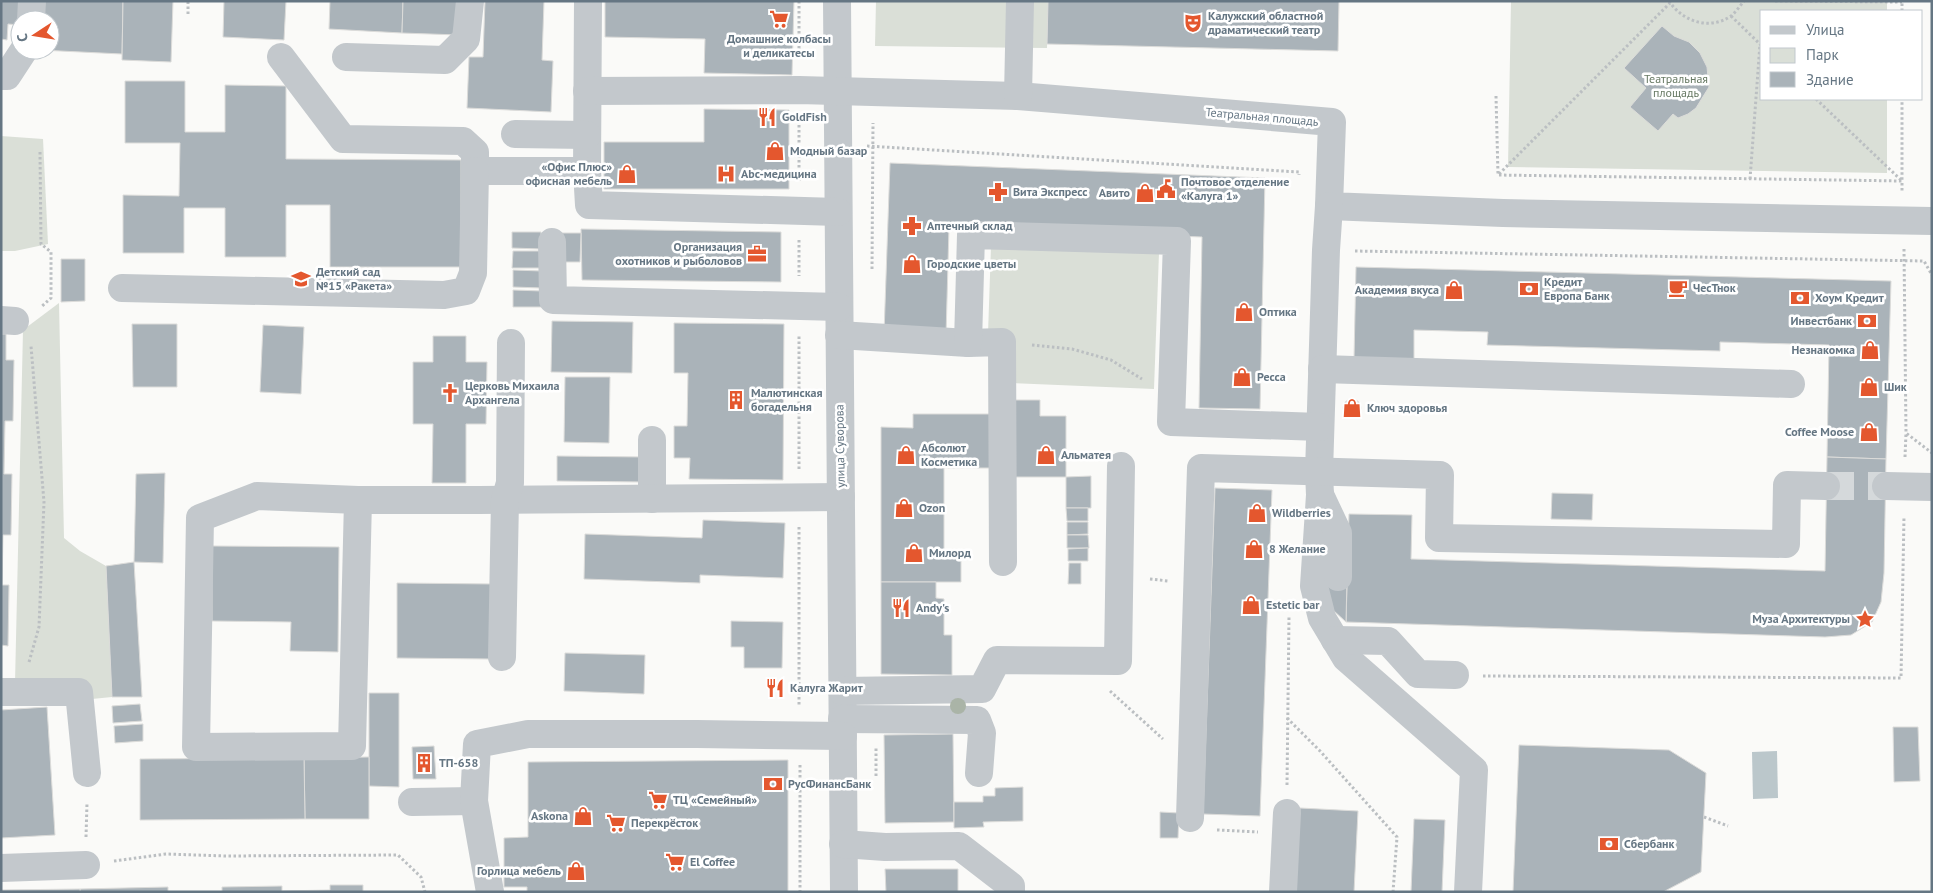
<svg xmlns="http://www.w3.org/2000/svg" width="1933" height="893" font-family="'PT Sans',sans-serif">
<style>
.green{fill:#dadfd7}
.water{fill:#bbc7cb}
.building{fill:#aab3b9;stroke:#dcdcda}
.lines{fill:none;stroke-linecap:round;stroke-linejoin:round}
.minor-tunnel{stroke:#d5d9db;stroke-width:28;stroke-dasharray:28 14;stroke-linecap:butt}
.path{stroke:#bbbfc2;stroke-width:3;stroke-dasharray:2.5 2.5;stroke-linecap:butt}
.minor{stroke:#c3c8cc;stroke-width:28}
.tree{fill:#aab4a7}
.labels{text-anchor:middle;stroke-width:5;stroke-linejoin:round;paint-order:stroke}
.poi-label{font-size:12px;font-weight:bold;fill:#657683;stroke:#fff;text-anchor:start}
.park-label{font-size:12px;fill:#687a64;stroke:#fff}
.street-label{font-size:12px;fill:#657683;stroke:#fff}
</style>
<rect width="100%" height="100%" fill="#fafaf8"/>
<g class="green">
<polygon points="876,1 1048,1 1047,48 875,46"/>
<polygon points="1511,1 1887,1 1887,11 1762,11 1762,99 1887,99 1887,173 1508,167"/>
<polygon points="1,136 43,139 48,244 15,251 1,251"/>
<polygon points="991,246 1159,253 1154,389 1012,383 988,334"/>
<polygon points="59,303 64,538 80,551 106,566 112,697 92,699 15,683 23,330"/>
</g>
<polygon class="water" points="1777,751 1778,798 1753,799 1752,752"/>
<g class="building">
<polygon points="1,1 22,1 20,25 8,24 7,40 1,39"/>
<polygon points="42,1 123,1 122,54 40,50 50,50 50,20 41,20"/>
<polygon points="123,1 173,1 171,62 122,60"/>
<polygon points="224,1 286,1 284,40 223,37"/>
<polygon points="330,1 403,1 402,33 329,29"/>
<polygon points="403,1 460,1 459,35 402,33"/>
<polygon points="485,1 544,1 542,60 553,61 551,112 467,108 469,57 483,57"/>
<polygon points="605,1 794,1 792,75 704,73 705,39 605,37"/>
<polygon points="1048,1 1339,1 1338,51 1047,44"/>
<polygon points="1662,26 1674,36 1689,42 1700,53 1707,67 1709,87 1696,108 1688,114 1678,118 1673,114 1658,131 1630,107 1646,88 1624,68"/>
<polygon points="125,81 185,81 185,132 225,132 225,85 286,86 286,159 461,160 461,267 330,267 330,205 286,205 286,257 225,257 225,208 184,208 184,253 123,253 123,195 179,196 180,143 125,143"/>
<polygon points="704,109 789,110 789,189 604,189 604,142 704,142"/>
<polygon points="890,163 1265,178 1260,409 1199,408 1202,237 949,227 946,336 884,334"/>
<polygon points="581,229 781,232 781,282 582,280"/>
<polygon points="512,232 541,232 541,249 512,248"/>
<polygon points="560,233 581,233 580,262 559,262"/>
<polygon points="513,251 541,251 541,268 512,268"/>
<polygon points="61,259 85,259 85,301 61,302"/>
<polygon points="1356,267 1891,281 1886,459 1827,457 1829,345 1720,342 1720,351 1487,345 1488,332 1414,330 1414,359 1354,358"/>
<polygon points="513,270 542,271 542,288 513,287"/>
<polygon points="513,290 542,291 542,307 513,307"/>
<polygon points="552,321 633,322 632,373 551,372"/>
<polygon points="674,323 784,324 783,480 689,479 690,458 674,458 674,426 687,426 688,373 674,373"/>
<polygon points="132,324 177,324 177,387 133,387"/>
<polygon points="263,325 304,327 301,394 260,392"/>
<polygon points="1,334 6,334 6,360 14,360 13,421 5,421 4,474 12,474 11,535 3,535 2,585 9,585 8,646 1,645"/>
<polygon points="433,336 466,336 466,362 487,362 486,424 466,424 466,483 432,483 433,424 413,424 413,362 433,362"/>
<polygon points="565,377 610,377 609,443 564,442"/>
<circle cx="1352" cy="408" r="9"/>
<polygon points="1014,400 1040,400 1040,416 1066,416 1066,477 1015,477"/>
<polygon points="913,414 991,414 990,468 944,468 944,553 961,553 961,582 881,582 881,427 913,428"/>
<polygon points="557,456 644,457 644,482 557,481"/>
<polygon points="1827,457 1886,459 1884,573 1881,602 1872,622 1851,635 1825,637 1346,622 1349,514 1412,515 1411,559 1825,571"/>
<polygon points="165,473 163,563 134,562 136,474"/>
<polygon points="1091,476 1091,508 1066,508 1066,477"/>
<polygon points="1215,488 1272,490 1260,816 1203,814"/>
<polygon points="1552,493 1593,494 1592,520 1551,519"/>
<polygon points="1066,508 1088,508 1088,521 1067,521"/>
<polygon points="703,520 785,523 783,578 700,575 700,583 584,579 585,534 702,538"/>
<polygon points="1067,522 1088,522 1088,534 1067,535"/>
<polygon points="1067,535 1088,535 1089,548 1067,548"/>
<polygon points="212,546 339,547 338,652 290,651 291,622 212,621"/>
<polygon points="1088,548 1088,561 1068,561 1068,549"/>
<polygon points="134,562 142,697 112,697 106,566"/>
<polygon points="1069,563 1081,563 1081,584 1068,584"/>
<polygon points="1327,577 1347,577 1346,622 1333,610 1327,593"/>
<polygon points="881,582 936,582 936,598 944,599 944,635 952,635 952,675 881,674"/>
<polygon points="397,583 493,584 492,659 397,658"/>
<polygon points="731,621 783,622 782,668 744,668 744,647 731,647"/>
<polygon points="565,653 645,655 644,694 564,691"/>
<polygon points="369,693 399,693 399,787 369,786"/>
<polygon points="140,704 142,721 113,723 112,706"/>
<polygon points="47,707 55,835 1,838 1,710"/>
<polygon points="143,724 143,741 115,743 114,726"/>
<polygon points="1893,727 1918,727 1920,781 1894,782"/>
<polygon points="953,734 954,822 885,823 884,735"/>
<polygon points="1519,745 1669,750 1706,773 1701,872 1663,892 1513,892"/>
<polygon points="434,746 436,779 413,779 412,747"/>
<polygon points="369,757 369,819 305,819 304,758"/>
<polygon points="304,758 305,819 140,820 140,759"/>
<polygon points="788,760 788,892 527,892 527,887 504,887 504,838 528,837 528,762"/>
<polygon points="1023,787 1023,821 983,822 984,827 954,828 954,802 983,802 983,796 995,796 995,788"/>
<polygon points="1300,808 1358,811 1354,892 1295,892"/>
<polygon points="1160,812 1179,813 1178,838 1160,838"/>
<polygon points="1414,819 1445,820 1442,892 1411,892"/>
<polygon points="885,869 958,869 958,892 886,892"/>
<polygon points="330,885 363,885 363,892 222,892 222,887 282,886 282,891 330,890"/>
<polygon points="168,887 168,892 80,892 80,889"/>
<polygon points="80,889 80,892 1,892 1,890"/>
</g>
<g class="lines">
<polyline class="minor-tunnel" points="1826,486 1886,486"/>
<g class="path">
<polyline points="799,1 799,61"/>
<path d="M1669,1C1682,21 1709,31 1731,16C1736,12 1740,6 1744,1"/>
<polyline points="1775,1 1902,2"/>
<polyline points="1902,11 1902,2"/>
<polyline points="188,14 188,1"/>
<polyline points="1731,16 1761,45"/>
<polyline points="1496,96 1498,175 1902,181 1902,191"/>
<polyline points="1816,99 1902,181 1902,99"/>
<polyline points="799,120 799,181"/>
<polyline points="867,146 1299,172 1299,175"/>
<polyline points="40,152 41,244 51,252 51,298 41,307"/>
<polyline points="799,155 808,153"/>
<polyline points="1499,174 1670,3"/>
<polyline points="1750,179 1760,44"/>
<polyline points="799,240 799,276"/>
<polyline points="1904,249 1906,433 1932,453"/>
<polyline points="1355,251 1924,261 1932,275"/>
<polyline points="872,269 873,123"/>
<polyline points="1032,345 1072,349 1111,360 1142,379"/>
<polyline points="1905,457 1906,433"/>
<polyline points="799,469 799,335"/>
<polyline points="799,527 799,706"/>
<polyline points="1150,579 1168,581"/>
<polyline points="29,662 39,627 44,502 31,346"/>
<polyline points="1483,676 1901,678 1904,516"/>
<polyline points="1110,691 1163,739"/>
<polyline points="1287,718 1320,751 1397,837 1393,892"/>
<polyline points="800,765 800,892"/>
<polyline points="876,776 876,747"/>
<polyline points="1287,785 1289,616"/>
<polyline points="1704,817 1728,826"/>
<polyline points="1217,830 1258,832"/>
<polyline points="86,837 87,803"/>
<polyline points="114,861 166,854 225,856 398,855 421,877 425,892"/>
</g>
<g class="minor">
<polyline points="837,1 844,892"/>
<polyline points="31,20 32,1"/>
<polyline points="281,57 343,139 463,141 475,152 475,171 587,171 588,1"/>
<polyline points="346,57 445,60 466,39 470,1"/>
<polyline points="1,76 7,76 24,50"/>
<polyline points="587,91 799,90 1018,96 1332,122 1329,206 1503,213 1932,221"/>
<polyline points="1018,96 1020,1"/>
<polyline points="515,134 587,135"/>
<polyline points="587,171 589,205 838,212"/>
<polyline points="1329,206 1326,250 1319,472 1320,495 1314,586 1322,618 1346,658 1474,770 1468,892"/>
<polyline points="552,242 553,300 839,307"/>
<polyline points="122,288 444,295 466,291 473,273 475,171"/>
<polyline points="1,320 15,321"/>
<polyline points="839,335 968,343 1002,342 1003,562"/>
<polyline points="968,343 971,235 1177,241 1171,422 1320,427"/>
<polyline points="1322,369 1791,384"/>
<polyline points="1886,486 1932,487"/>
<polyline points="1321,497 1338,533 1338,577"/>
<polyline points="652,499 652,440"/>
<polyline points="358,500 352,746 196,747 200,518 257,496 358,500 478,500 841,497"/>
<polyline points="1335,640 1388,641 1418,674 1455,675"/>
<polyline points="502,657 505,500 510,483 511,343"/>
<polyline points="842,691 982,689 997,660 1118,661 1121,466"/>
<polyline points="1,692 79,692 87,773"/>
<polyline points="842,719 977,720 982,733 979,773"/>
<polyline points="412,802 474,801"/>
<polyline points="1190,818 1201,468 1440,475 1439,538 1786,544 1787,485 1826,486"/>
<polyline points="843,844 885,847 959,846 1011,886 1011,892"/>
<polyline points="1,868 86,865"/>
<polyline points="490,892 474,801 477,744 528,734 697,734 843,736"/>
<polyline points="1283,892 1287,813"/>
</g>
</g>
<circle class="tree" cx="958" cy="706" r="8"/>
<defs>
<g id="supermarket-bare" transform="scale(1.5)"><path d="M-6-5.5h2.5l.6 2H6L4.5 2H-2.5L-4.4-4H-6ZM-1.5 3.2a1.3 1.3 0 1 0 .1 0ZM3 3.2a1.3 1.3 0 1 0 .1 0Z" fill="#e4572e" stroke="#fff" stroke-width="2.5" paint-order="stroke"/></g>
<g id="theatre-bare" transform="scale(1.5)"><path d="M-5-5.5Q0-4 5-5.5V0Q5 5 0 6Q-5 5-5 0ZM-3.3-2.5H-1v1.5H-3.3ZM1-2.5H3.3v1.5H1ZM-2.8 1Q0 5.5 2.8 1Z" fill="#e4572e" stroke="#fff" stroke-width="2.5" paint-order="stroke"/></g>
<g id="restaurant-bare" transform="scale(1.5)"><path d="M-5-6h1v4h1v-4h1v4h1v-4h1v5L-1.5 .5V6h-2V.5L-5-1ZM5-6V6H3V1.5H1.5Q1.5-4 5-6Z" fill="#e4572e" stroke="#fff" stroke-width="2.5" paint-order="stroke"/></g>
<g id="shop-bare" transform="scale(1.5)"><path d="M-5-2.5h2.3a2.7 3.5 0 0 1 5.4 0H5L5.5 6h-11ZM-1.5-2.5h3a1.5 2.3 0 0 0-3 0Z" fill="#e4572e" stroke="#fff" stroke-width="2.5" paint-order="stroke"/></g>
<g id="hospital-bare" transform="scale(1.5)"><path d="M-5-5h3v3.5h4V-5h3V5h-3V1.5h-4V5h-3Z" fill="#e4572e" stroke="#fff" stroke-width="2.5" paint-order="stroke"/></g>
<g id="civic-bare" transform="scale(1.5)"><path d="M-.6-6.5H3V-4.5H.6V-3L4-1V1h2V6H-6V1h2V-1L-.6-3ZM-1.2 2.5V6h2.4V2.5Z" fill="#e4572e" stroke="#fff" stroke-width="2.5" paint-order="stroke"/></g>
<g id="pharmacy-bare" transform="scale(1.5)"><path d="M-2-6h4v4h4v4h-4v4h-4v-4h-4v-4h4Z" fill="#e4572e" stroke="#fff" stroke-width="2.5" paint-order="stroke"/></g>
<g id="office-bare" transform="scale(1.5)"><path d="M-6-3h4V-5.5h4V-3h4V5H-6ZM-1-4.5V-3h2v-1.5ZM-6 0V1H6V0Z" fill="#e4572e" stroke="#fff" stroke-width="2.5" paint-order="stroke"/></g>
<g id="school-bare" transform="scale(1.5)"><path d="M0-5L7-2L0 1L-7-2ZM-4 1L0 2.5L4 1V4Q0 6-4 4Z" fill="#e4572e" stroke="#fff" stroke-width="2.5" paint-order="stroke"/></g>
<g id="cafe-bare" transform="scale(1.5)"><path d="M-5.5-4.5H6V0H3Q3 3.5 0 3.5H-2.5Q-5.5 3.5-5.5 0ZM3-3.2v2h1.7v-2ZM-6 4.5H4V6H-6Z" fill="#e4572e" stroke="#fff" stroke-width="2.5" paint-order="stroke"/></g>
<g id="bank-bare" transform="scale(1.5)"><path d="M-6-4H6V4H-6ZM0-2.3a2.3 2.3 0 1 0 0 4.6a2.3 2.3 0 1 0 0-4.6Z" fill="#e4572e" stroke="#fff" stroke-width="2.5" paint-order="stroke"/></g>
<g id="church-bare" transform="scale(1.5)"><path d="M-1.2-6h2.4v3.5h3.3v2.4h-3.3V6h-2.4V-.1h-3.3v-2.4h3.3Z" fill="#e4572e" stroke="#fff" stroke-width="2.5" paint-order="stroke"/></g>
<g id="building-bare" transform="scale(1.5)"><path d="M-4-6H4V6H1V3H-1V6H-4ZM-2.5-4.3h1.7v1.8h-1.7ZM.8-4.3h1.7v1.8H.8ZM-2.5-1h1.7V.8h-1.7ZM.8-1h1.7V.8H.8Z" fill="#e4572e" stroke="#fff" stroke-width="2.5" paint-order="stroke"/></g>
<g id="sight-bare" transform="scale(1.5)"><path d="M0-6L1.8-2.2L6-1.7L2.9 1.2L3.7 5.4L0 3.3L-3.7 5.4L-2.9 1.2L-6-1.7L-1.8-2.2Z" fill="#e4572e" stroke="#fff" stroke-width="2.5" paint-order="stroke"/></g>
</defs>
<g fill-rule="evenodd">
<use href="#supermarket-bare" x="779" y="19"/>
<use href="#theatre-bare" x="1193" y="23"/>
<use href="#restaurant-bare" x="767" y="117"/>
<use href="#shop-bare" x="775" y="151"/>
<use href="#shop-bare" x="627" y="174"/>
<use href="#hospital-bare" x="726" y="174"/>
<use href="#civic-bare" x="1166" y="189"/>
<use href="#pharmacy-bare" x="998" y="192"/>
<use href="#shop-bare" x="1145" y="193"/>
<use href="#pharmacy-bare" x="912" y="226"/>
<use href="#office-bare" x="757" y="254"/>
<use href="#shop-bare" x="912" y="264"/>
<use href="#school-bare" x="301" y="279"/>
<use href="#cafe-bare" x="1678" y="288"/>
<use href="#bank-bare" x="1529" y="289"/>
<use href="#shop-bare" x="1454" y="290"/>
<use href="#bank-bare" x="1800" y="298"/>
<use href="#shop-bare" x="1244" y="312"/>
<use href="#bank-bare" x="1867" y="321"/>
<use href="#shop-bare" x="1870" y="350"/>
<use href="#shop-bare" x="1242" y="377"/>
<use href="#shop-bare" x="1869" y="387"/>
<use href="#church-bare" x="450" y="393"/>
<use href="#building-bare" x="736" y="400"/>
<use href="#shop-bare" x="1352" y="408"/>
<use href="#shop-bare" x="1869" y="432"/>
<use href="#shop-bare" x="906" y="455"/>
<use href="#shop-bare" x="1046" y="455"/>
<use href="#shop-bare" x="904" y="508"/>
<use href="#shop-bare" x="1257" y="513"/>
<use href="#shop-bare" x="1254" y="549"/>
<use href="#shop-bare" x="914" y="553"/>
<use href="#shop-bare" x="1251" y="605"/>
<use href="#restaurant-bare" x="901" y="608"/>
<use href="#sight-bare" x="1865" y="619"/>
<use href="#restaurant-bare" x="775" y="688"/>
<use href="#building-bare" x="424" y="763"/>
<use href="#bank-bare" x="773" y="784"/>
<use href="#supermarket-bare" x="658" y="800"/>
<use href="#shop-bare" x="583" y="816"/>
<use href="#supermarket-bare" x="616" y="823"/>
<use href="#bank-bare" x="1609" y="844"/>
<use href="#supermarket-bare" x="675" y="862"/>
<use href="#shop-bare" x="576" y="871"/>
</g>
<g class="labels">
<g class="poi-label">
<text x="1208" y="20">Калужский областной<tspan x="1208" dy="14">драматический театр</tspan></text>
<text x="779" y="43" text-anchor="middle">Домашние колбасы<tspan x="779" dy="14">и деликатесы</tspan></text>
<text x="782" y="121">GoldFish</text>
<text x="790" y="155">Модный базар</text>
<text x="612" y="171" text-anchor="end">«Офис Плюс»<tspan x="612" dy="14">офисная мебель</tspan></text>
<text x="741" y="178">Abc-медицина</text>
<text x="1181" y="186">Почтовое отделение<tspan x="1181" dy="14">«Калуга 1»</tspan></text>
<text x="1013" y="196">Вита Экспресс</text>
<text x="1130" y="197" text-anchor="end">Авито</text>
<text x="927" y="230">Аптечный склад</text>
<text x="742" y="251" text-anchor="end">Организация<tspan x="742" dy="14">охотников и рыболовов</tspan></text>
<text x="927" y="268">Городские цветы</text>
<text x="316" y="276">Детский сад<tspan x="316" dy="14">№15 «Ракета»</tspan></text>
<text x="1544" y="286">Кредит<tspan x="1544" dy="14">Европа Банк</tspan></text>
<text x="1693" y="292">ЧесТнок</text>
<text x="1439" y="294" text-anchor="end">Академия вкуса</text>
<text x="1815" y="302">Хоум Кредит</text>
<text x="1259" y="316">Оптика</text>
<text x="1852" y="325" text-anchor="end">Инвестбанк</text>
<text x="1855" y="354" text-anchor="end">Незнакомка</text>
<text x="1257" y="381">Ресса</text>
<text x="465" y="390">Церковь Михаила<tspan x="465" dy="14">Архангела</tspan></text>
<text x="1884" y="391">Шик</text>
<text x="751" y="397">Малютинская<tspan x="751" dy="14">богадельня</tspan></text>
<text x="1367" y="412">Ключ здоровья</text>
<text x="1854" y="436" text-anchor="end">Coffee Moose</text>
<text x="921" y="452">Абсолют<tspan x="921" dy="14">Косметика</tspan></text>
<text x="1061" y="459">Альматея</text>
<text x="919" y="512">Ozon</text>
<text x="1272" y="517">Wildberries</text>
<text x="1269" y="553">8 Желание</text>
<text x="929" y="557">Милорд</text>
<text x="1266" y="609">Estetic bar</text>
<text x="916" y="612">Andy's</text>
<text x="1850" y="623" text-anchor="end">Муза Архитектуры</text>
<text x="790" y="692">Калуга Жарит</text>
<text x="439" y="767">ТП-658</text>
<text x="788" y="788">РусФинансБанк</text>
<text x="673" y="804">ТЦ «Семейный»</text>
<text x="568" y="820" text-anchor="end">Askona</text>
<text x="631" y="827">Перекрёсток</text>
<text x="1624" y="848">Сбербанк</text>
<text x="690" y="866">El Coffee</text>
<text x="561" y="875" text-anchor="end">Горлица мебель</text>
</g>
<g class="park-label">
<text x="1676" y="83">Театральная<tspan x="1676" dy="14">площадь</tspan></text>
</g>
<g class="street-label">
<text transform="translate(1262 117) rotate(5)" y="4">Театральная площадь</text>
<text transform="translate(840 446) rotate(-91)" y="4">улица Суворова</text>
</g>
</g>
<rect width="1933" height="893" fill="none" stroke="#657683" stroke-width="5"/>
<rect x="1760" y="10" width="162" height="90" fill="#ffffff" stroke="#c1c8cd"/>
<rect x="1770" y="26" width="25" height="8" fill="#c3c8cc" stroke="#c1c8cd"/>
<text x="1806" y="35" font-size="15" fill="#657683">Улица</text>
<rect x="1770" y="48" width="25" height="15" fill="#dadfd7" stroke="#c1c8cd"/>
<text x="1806" y="60" font-size="15" fill="#657683">Парк</text>
<rect x="1770" y="72" width="25" height="15" fill="#aab3b9" stroke="#c1c8cd"/>
<text x="1806" y="85" font-size="15" fill="#657683">Здание</text>
<g transform="translate(35 35) rotate(258)"><circle r="24" fill="#ffffff" stroke="#c1c8cd"/>
<path d="M0-4L9 19L0 12L-9 19Z" fill="#e4572e"/>
<text y="-8" font-size="14" font-weight="bold" text-anchor="middle" fill="#657683">С</text>
</g>
</svg>
